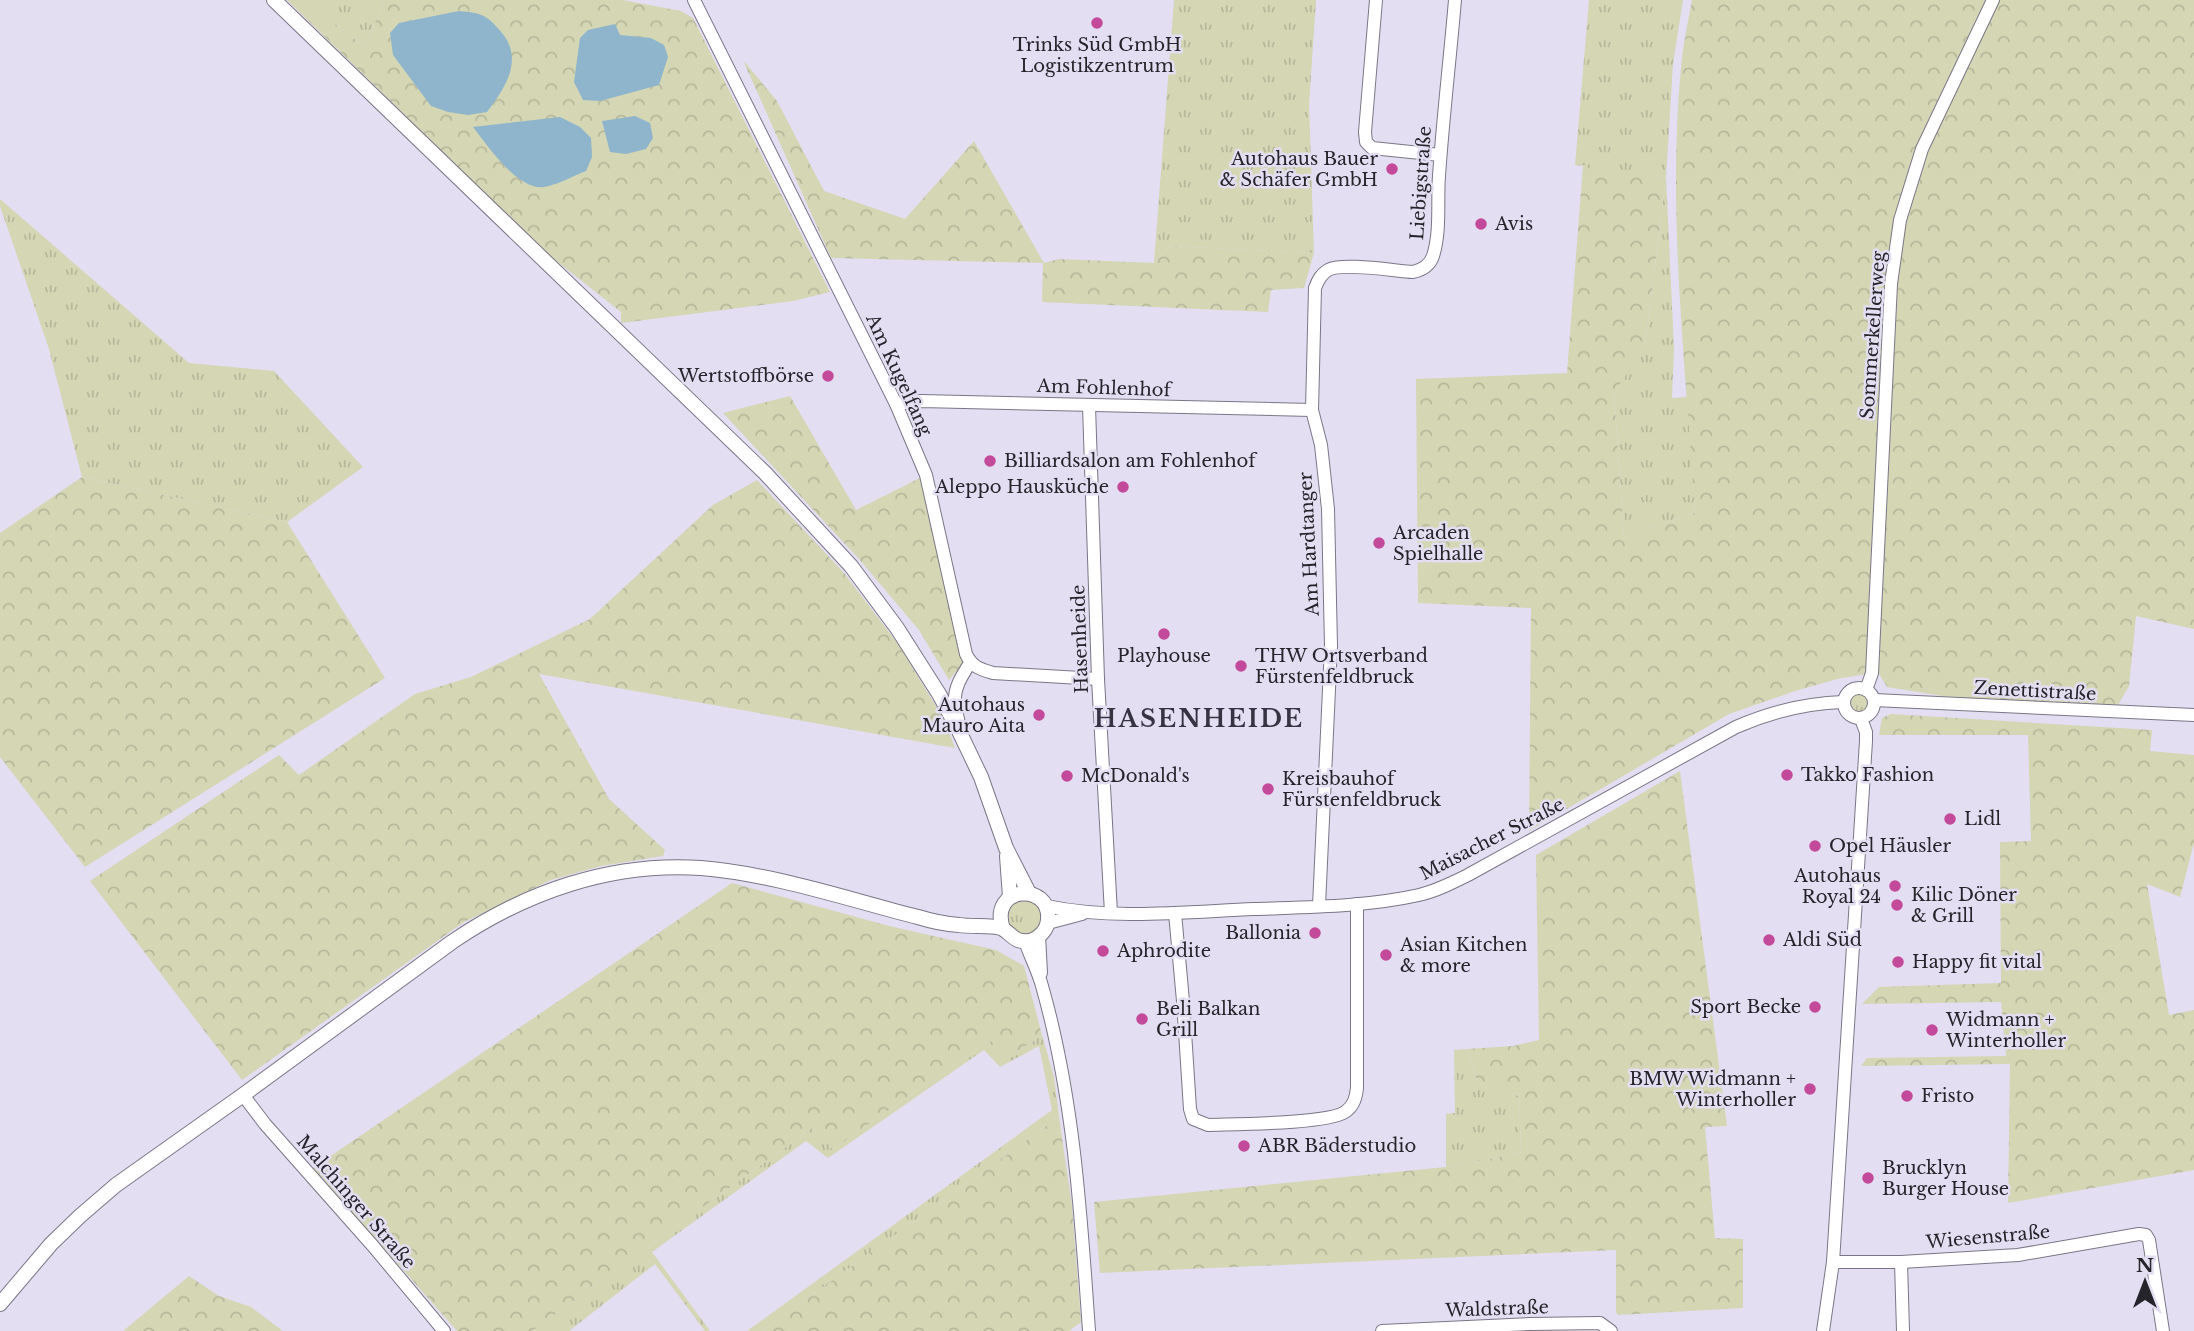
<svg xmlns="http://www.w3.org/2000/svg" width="2194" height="1331" font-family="'Libre Baskerville',serif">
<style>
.grass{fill:url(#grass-tufts)}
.forest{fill:url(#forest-crowns)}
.water{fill:#8eb5cc}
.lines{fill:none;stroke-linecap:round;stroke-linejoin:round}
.minor-casing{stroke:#7b7687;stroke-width:14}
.major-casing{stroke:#7b7687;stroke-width:16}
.minor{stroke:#fff;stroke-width:12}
.major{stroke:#fff;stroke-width:14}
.poi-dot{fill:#c3499b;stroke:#e3def1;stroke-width:2.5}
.labels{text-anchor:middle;stroke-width:5;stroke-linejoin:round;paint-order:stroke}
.poi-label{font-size:18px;fill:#26242b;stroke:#e3def1;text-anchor:start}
.street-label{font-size:18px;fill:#26242b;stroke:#e3def1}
.district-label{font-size:24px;font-weight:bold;letter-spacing:2px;fill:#373342;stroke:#e3def1}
</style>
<defs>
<pattern id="grass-tufts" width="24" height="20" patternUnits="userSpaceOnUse" patternTransform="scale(1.75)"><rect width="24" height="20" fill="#d4d6b4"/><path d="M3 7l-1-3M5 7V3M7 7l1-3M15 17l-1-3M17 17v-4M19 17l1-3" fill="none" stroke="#b6b89b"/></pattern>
<pattern id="forest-crowns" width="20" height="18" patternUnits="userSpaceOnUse" patternTransform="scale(1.75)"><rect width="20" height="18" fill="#d4d6b4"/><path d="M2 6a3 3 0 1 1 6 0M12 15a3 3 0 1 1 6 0" fill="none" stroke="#b6b89b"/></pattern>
</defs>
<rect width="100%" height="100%" fill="#e3def1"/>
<g class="grass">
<polygon points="304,0 384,0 365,47"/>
<polygon points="1174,0 1316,0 1309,105 1314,253 1171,246 1154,263"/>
<polygon points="1589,0 1683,0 1673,64 1666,177 1674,349 1672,398 1688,397 1695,513 1624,537 1614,392 1645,346 1666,177 1575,165"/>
<polygon points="0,199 189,363 274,371 363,467 287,522 82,477 49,349 0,206"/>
<circle cx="1859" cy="703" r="9"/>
<circle cx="1024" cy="916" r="18"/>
<polygon points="1042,1035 1054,1077 1059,1117 762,1331 747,1331 1052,1110 1039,1046 1000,1067 984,1050 828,1158 806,1141 652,1252 710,1331 705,1331 655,1264 569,1331 532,1331 812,1128 833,1149 990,1040 1008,1058"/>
<polygon points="1467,1049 1478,1084 1519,1096 1521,1153 1446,1167 1446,1114 1455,1113 1454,1050"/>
</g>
<g class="forest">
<polygon points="287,0 304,0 365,47 384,0 623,0 681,11 693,18 830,292 793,301 621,323 621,312 545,252"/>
<path d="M1692,0H2194V629L2136,616L2129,686L2118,705L1961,699L1887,687L1878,672L1837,679L1795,691L1729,714L1529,831L1531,608L1418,603L1416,379L1567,373L1583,165L1666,177L1645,346L1614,393L1624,537L1695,513C1686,367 1667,214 1681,68C1683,45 1688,22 1692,0Z"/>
<polygon points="743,60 777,101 824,191 905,219 974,141 1044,263 1059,259 1154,263 1171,246 1314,253 1304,288 1271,290 1268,312 1042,302 1043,263 831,258"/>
<polygon points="790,396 856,510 922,477 965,661 949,680 919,630 859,559 723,413"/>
<polygon points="82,477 287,522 385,678 85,867 0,757 0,533"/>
<polygon points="757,480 844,573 898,644 945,721 955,748 539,674 609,799 665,850 663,856 601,866 551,880 464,922 242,1080 90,881 279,755 299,775 415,694 471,677 590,619 713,505"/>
<polygon points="1891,714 2152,730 2150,751 2194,755 2194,843 2180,897 2147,884 2169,1015 2194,1010 2194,1170 2008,1203 2010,1064 1861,1066 1867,1058 2006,1056 2001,1002 1862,1004 1879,987 2001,983 2000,842 2031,841 2028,735 1879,735 1882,718"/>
<polygon points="1680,771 1727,1126 1705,1127 1715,1238 1743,1239 1743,1308 1618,1315 1616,1312 1616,1250 1100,1273 1094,1202 1446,1167 1521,1153 1519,1096 1478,1084 1467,1049 1513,1046 1539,1040 1536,855"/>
<polygon points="732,883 889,926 996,950 1024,966 1042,1035 1008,1058 990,1040 833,1149 812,1128 532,1331 457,1331 313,1168"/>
<polygon points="1059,1117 1072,1206 1081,1322 1069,1331 762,1331"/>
<polygon points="189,1276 219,1296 251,1307 283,1331 123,1331"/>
</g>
<g class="water">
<path d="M459,11C482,13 487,15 502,33C524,60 505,88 487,112L468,115L448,112L431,106L393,55L390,33L399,23Z"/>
<polygon points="615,24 620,35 651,38 664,45 668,57 659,85 600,101 583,100 574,82 580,38 588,30"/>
<polygon points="635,116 650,123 653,138 646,149 626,154 610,152 602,121"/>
<path d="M560,117L580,127L591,138L592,157L586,171C573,176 557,185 544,187C518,191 487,145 473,127Z"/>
</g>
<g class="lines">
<g class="minor-casing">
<g id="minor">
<path d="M694,0L896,404L926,475L966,654C972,667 980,669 993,673L1098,679"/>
<polyline points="1376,0 1365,132 1366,142 1372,148 1440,155"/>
<polyline points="896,404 921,401 1312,410"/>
<polyline points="1089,406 1098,679 1111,913"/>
<circle cx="1859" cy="703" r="15"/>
<polyline points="1866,690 1872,673 1891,284 1900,220 1922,149 1993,0"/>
<polyline points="1874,700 2194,715"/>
<path d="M959,731C960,720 955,712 955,701C954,687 963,674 970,663"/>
<path d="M1046,906C1114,920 1185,912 1254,909C1308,907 1365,907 1419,895C1436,891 1452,883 1468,875L1736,727C1771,712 1805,703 1843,702"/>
<path d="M1319,906L1331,646L1328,509L1321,445L1312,410L1315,288C1318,280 1321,274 1328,270C1342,262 1395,271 1413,272C1422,270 1430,265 1433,256C1441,231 1437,201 1439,176C1443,117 1450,59 1455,0"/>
<path d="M1175,913L1183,1001L1190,1109L1193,1119L1208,1125C1235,1124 1327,1124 1345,1112C1354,1106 1356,1097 1357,1088V904"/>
<polyline points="1048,923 1082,914"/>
<polyline points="1039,936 1041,973"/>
<path d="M1025,941C1030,956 1038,971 1042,986C1074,1098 1081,1215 1089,1331"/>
<polyline points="243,1095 265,1124 373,1246 444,1331"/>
<polyline points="1833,1262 1901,1262 2018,1255 2139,1234 2146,1235 2149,1240 2163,1331"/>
<polyline points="1901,1262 1903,1331"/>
<polyline points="1382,1331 1529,1324 1600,1323 1611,1331"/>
<polyline points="1823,1331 1833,1262 1866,741 1866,732 1861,719"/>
</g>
</g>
<g class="major-casing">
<g id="major">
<polyline points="274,0 765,473 851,566 897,628 939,694 959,731 981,777 1006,848 1029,893"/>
<polyline points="1007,856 1010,897"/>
<path d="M0,1304L51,1244L80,1216L116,1185L243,1095L452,942C525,892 611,862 701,868C774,874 847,899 918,917C931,921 945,924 959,925C970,927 992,925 1001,928C1012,933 1013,943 1029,941C1039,939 1048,929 1048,919C1051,882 988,885 1003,929"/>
</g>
</g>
<use href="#minor" class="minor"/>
<use href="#major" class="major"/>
</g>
<g class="poi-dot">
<circle cx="1097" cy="23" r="7"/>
<circle cx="1392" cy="169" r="7"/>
<circle cx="1481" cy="224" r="7"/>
<circle cx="828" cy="376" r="7"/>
<circle cx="990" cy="461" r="7"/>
<circle cx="1123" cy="487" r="7"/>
<circle cx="1379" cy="543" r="7"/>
<circle cx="1164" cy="634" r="7"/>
<circle cx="1241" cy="666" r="7"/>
<circle cx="1039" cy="715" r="7"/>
<circle cx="1787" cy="775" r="7"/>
<circle cx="1067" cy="776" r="7"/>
<circle cx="1268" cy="789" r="7"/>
<circle cx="1950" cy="819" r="7"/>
<circle cx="1815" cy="846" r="7"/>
<circle cx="1895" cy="886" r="7"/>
<circle cx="1897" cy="905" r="7"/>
<circle cx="1315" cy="933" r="7"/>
<circle cx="1769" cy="940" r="7"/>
<circle cx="1103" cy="951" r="7"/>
<circle cx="1386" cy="955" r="7"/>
<circle cx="1898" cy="962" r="7"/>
<circle cx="1815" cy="1007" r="7"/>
<circle cx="1142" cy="1019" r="7"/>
<circle cx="1932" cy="1030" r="7"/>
<circle cx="1810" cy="1089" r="7"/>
<circle cx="1907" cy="1096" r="7"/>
<circle cx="1244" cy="1146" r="7"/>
<circle cx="1868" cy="1178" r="7"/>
</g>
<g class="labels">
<g class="poi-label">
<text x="1097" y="51" text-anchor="middle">Trinks Süd GmbH<tspan x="1097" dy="21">Logistikzentrum</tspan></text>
<text x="1378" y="165" text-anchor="end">Autohaus Bauer<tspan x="1378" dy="21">&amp; Schäfer GmbH</tspan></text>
<text x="1495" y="230">Avis</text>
<text x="814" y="382" text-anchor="end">Wertstoffbörse</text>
<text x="1004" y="467">Billiardsalon am Fohlenhof</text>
<text x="1109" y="493" text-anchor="end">Aleppo Hausküche</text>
<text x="1393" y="539">Arcaden<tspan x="1393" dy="21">Spielhalle</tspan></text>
<text x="1164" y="662" text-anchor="middle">Playhouse</text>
<text x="1255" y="662">THW Ortsverband<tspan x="1255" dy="21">Fürstenfeldbruck</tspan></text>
<text x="1025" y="711" text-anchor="end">Autohaus<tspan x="1025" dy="21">Mauro Aita</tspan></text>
<text x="1801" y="781">Takko Fashion</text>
<text x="1081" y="782">McDonald's</text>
<text x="1282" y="785">Kreisbauhof<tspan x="1282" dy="21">Fürstenfeldbruck</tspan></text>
<text x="1964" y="825">Lidl</text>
<text x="1829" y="852">Opel Häusler</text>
<text x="1881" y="882" text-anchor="end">Autohaus<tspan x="1881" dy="21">Royal 24</tspan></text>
<text x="1911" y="901">Kilic Döner<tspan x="1911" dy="21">&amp; Grill</tspan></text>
<text x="1301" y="939" text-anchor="end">Ballonia</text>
<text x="1783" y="946">Aldi Süd</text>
<text x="1400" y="951">Asian Kitchen<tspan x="1400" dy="21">&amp; more</tspan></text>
<text x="1117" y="957">Aphrodite</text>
<text x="1912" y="968">Happy fit vital</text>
<text x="1801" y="1013" text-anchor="end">Sport Becke</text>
<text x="1156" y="1015">Beli Balkan<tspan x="1156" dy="21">Grill</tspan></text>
<text x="1946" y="1026">Widmann +<tspan x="1946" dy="21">Winterholler</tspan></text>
<text x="1796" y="1085" text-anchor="end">BMW Widmann +<tspan x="1796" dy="21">Winterholler</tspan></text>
<text x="1921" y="1102">Fristo</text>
<text x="1258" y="1152">ABR Bäderstudio</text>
<text x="1882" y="1174">Brucklyn<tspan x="1882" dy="21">Burger House</tspan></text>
</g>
<g class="street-label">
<text transform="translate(1421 183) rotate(-86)" y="6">Liebigstraße</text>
<text transform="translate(1873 335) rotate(-86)" y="6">Sommerkellerweg</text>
<text transform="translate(899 375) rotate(65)" y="6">Am Kugelfang</text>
<text transform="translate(1104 388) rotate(2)" y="6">Am Fohlenhof</text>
<text transform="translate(1309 544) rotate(-93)" y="6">Am Hardtanger</text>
<text transform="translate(1080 639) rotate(-92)" y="6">Hasenheide</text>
<text transform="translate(2035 691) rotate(3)" y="6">Zenettistraße</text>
<text transform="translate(1492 839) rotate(-27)" y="6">Maisacher Straße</text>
<text transform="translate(356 1202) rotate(49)" y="6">Malchinger Straße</text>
<text transform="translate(1988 1237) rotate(-5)" y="6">Wiesenstraße</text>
<text transform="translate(1497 1309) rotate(-2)" y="6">Waldstraße</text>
</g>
<g class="district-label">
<text x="1199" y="727">HASENHEIDE</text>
</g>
</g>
<g transform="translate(2145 1282)" stroke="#e3def1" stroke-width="5" paint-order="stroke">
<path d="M0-5L12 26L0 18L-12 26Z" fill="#26242b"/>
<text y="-10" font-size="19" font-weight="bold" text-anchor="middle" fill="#26242b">N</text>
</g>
</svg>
